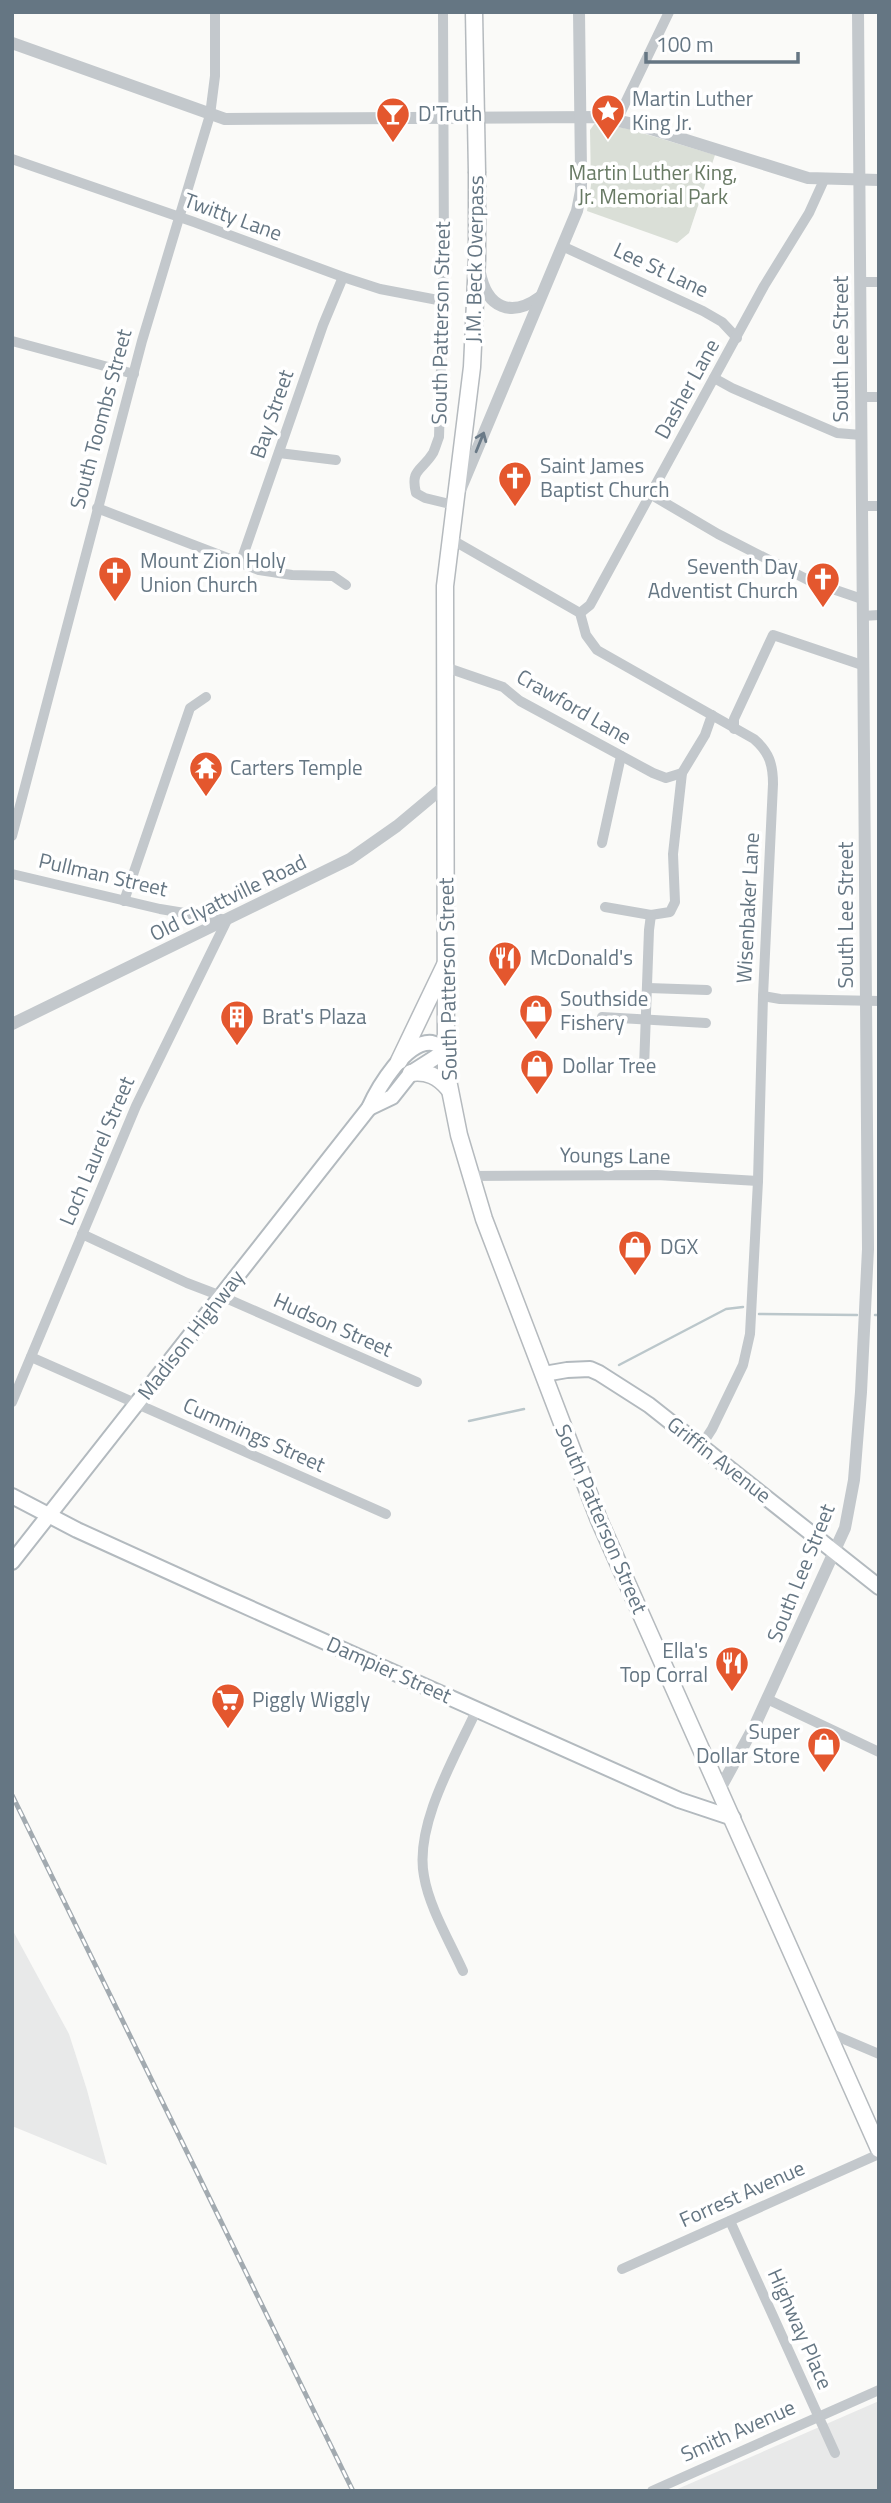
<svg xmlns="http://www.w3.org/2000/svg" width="891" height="2503" font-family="'Titillium Web',sans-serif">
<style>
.built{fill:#e8e9e9}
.green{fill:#dadfd7}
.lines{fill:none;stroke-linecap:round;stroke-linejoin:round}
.stream{stroke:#bbc7cb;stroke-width:2.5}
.secondary-casing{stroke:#b3babf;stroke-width:18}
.primary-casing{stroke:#b5babe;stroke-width:19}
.minor{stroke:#c3c8cc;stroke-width:10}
.tertiary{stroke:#c3c8cc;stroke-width:12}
.secondary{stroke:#fff;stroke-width:14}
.primary{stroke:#fff;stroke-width:16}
.rail-casing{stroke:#a2aab0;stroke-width:5}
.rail{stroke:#fff;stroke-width:2.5;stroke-dasharray:8;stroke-linecap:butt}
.primary-bridge-casing{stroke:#b5babe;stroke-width:19;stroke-linecap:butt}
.primary-bridge{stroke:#fff;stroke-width:16}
.oneway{stroke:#6a7a87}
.labels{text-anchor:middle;stroke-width:7;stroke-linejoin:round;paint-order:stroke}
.poi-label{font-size:21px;fill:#657683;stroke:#fff;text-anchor:start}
.park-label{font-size:21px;fill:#687a64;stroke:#fff}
.street-label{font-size:21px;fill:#657683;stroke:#fff}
</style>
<rect width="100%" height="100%" fill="#fafaf8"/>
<g class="built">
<polygon points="12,1929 69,2034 87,2090 107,2165 12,2126"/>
<polygon points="879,2401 879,2491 673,2491"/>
</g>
<polygon class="green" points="595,123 629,129 715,155 689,233 677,243 587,211 591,185 590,130"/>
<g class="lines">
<g class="stream">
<polyline points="759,1314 857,1315"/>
<polyline points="875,1315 879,1315"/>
<polyline points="619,1365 726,1309 743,1307"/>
<polyline points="469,1421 524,1409"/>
</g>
<g class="secondary-casing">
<g id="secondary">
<polyline points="369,1108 392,1097 411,1073 447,1050"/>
<polyline points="544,1374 567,1370 590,1369 599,1373 649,1405 879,1587"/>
<polyline points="12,1496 77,1530 218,1594 679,1800 733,1818"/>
<path d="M12,1562L369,1108C378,1088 406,1040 432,1043C437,1044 443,1048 447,1050"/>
</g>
</g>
<g class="primary-casing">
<g id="primary">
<polyline points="477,173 477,259 472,367 445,586 446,1070 459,1135 484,1219 599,1520 879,2149"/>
<polyline points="399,1061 445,965"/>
<path d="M411,1073C427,1071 438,1076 449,1089"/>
</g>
</g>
<g class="minor">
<path d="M443,12L444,263L439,437C437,442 435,449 433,453C422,471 410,469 416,493L425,498L454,505"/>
<polyline points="617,120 669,12"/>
<polyline points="12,159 194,222 343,277 380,289 443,301"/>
<polyline points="562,246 703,311 722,322 737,338"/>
<polyline points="860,282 879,282"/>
<polyline points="12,341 134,374"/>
<polyline points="714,378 732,388 837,433 861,435"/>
<polyline points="861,397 879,397"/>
<polyline points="279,453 336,460"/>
<polyline points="650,494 718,534 812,582 862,599"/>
<polyline points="862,506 879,506"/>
<polyline points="97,508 259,570 292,575 333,576 346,585"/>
<path d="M449,538L580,613L586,635L597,650L754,739C769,752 773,764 773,784L763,996L758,1181L750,1334L743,1365L712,1429L701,1446"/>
<polyline points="240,564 323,325 343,277"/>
<polyline points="580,613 590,605 764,286 809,213 824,180"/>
<polyline points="862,616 879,615"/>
<polyline points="445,667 503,687 520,701 653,773 666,778 682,773"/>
<polyline points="734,729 734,719 773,635 862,665"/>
<polyline points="12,836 142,341 210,115 215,76 215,12"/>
<polyline points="602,843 621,756"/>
<polyline points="12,874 160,909 227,920 136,1106 12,1402"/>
<polyline points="124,901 190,708 206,697"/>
<polyline points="605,907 651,915 670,912 675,902 673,854 682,773 705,735 712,715"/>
<polyline points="648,988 707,990"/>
<polyline points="763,996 780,999 879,1001"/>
<polyline points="602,1017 706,1023"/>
<polyline points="644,1068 649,930 651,915"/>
<polyline points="471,1176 657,1175 758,1181"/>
<polyline points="82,1234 187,1283 221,1296 417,1382"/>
<polyline points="31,1357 386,1514"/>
<polyline points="767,1699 879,1752"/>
<path d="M463,1971C450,1942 429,1907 424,1876C414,1825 456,1755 477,1709"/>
<polyline points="827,2032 879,2054"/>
<polyline points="730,2221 835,2453"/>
<polyline points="622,2269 879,2154"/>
<polyline points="652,2491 879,2390"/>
</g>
<g class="tertiary">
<polyline points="12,43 225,119 599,117 638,125 808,178 879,180"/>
<path d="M480,273C487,308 511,318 540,297"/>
<polyline points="461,488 577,211 581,191 581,171 579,12"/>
<polyline points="12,1024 350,859 397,826 446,785"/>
<polyline points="720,1789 756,1723 845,1528 854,1480 861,1392 868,1249 858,12"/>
</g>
<use href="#secondary" class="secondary"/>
<use href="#primary" class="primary"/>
<g class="rail-casing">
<polyline id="rail" points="12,1795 353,2491"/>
</g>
<use href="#rail" class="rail"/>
<g class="primary-bridge-casing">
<polyline id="primary-bridge" points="474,12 477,173"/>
</g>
<use href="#primary-bridge" class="primary-bridge"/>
</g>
<defs><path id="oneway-shaft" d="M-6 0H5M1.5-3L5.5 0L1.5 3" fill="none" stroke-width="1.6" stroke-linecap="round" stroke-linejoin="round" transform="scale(1.75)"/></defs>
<use class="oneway" href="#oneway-shaft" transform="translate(480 442) rotate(-68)"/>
<defs>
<g id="sight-pin" transform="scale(1.75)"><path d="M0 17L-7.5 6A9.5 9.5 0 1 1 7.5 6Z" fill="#e4572e" stroke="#fff"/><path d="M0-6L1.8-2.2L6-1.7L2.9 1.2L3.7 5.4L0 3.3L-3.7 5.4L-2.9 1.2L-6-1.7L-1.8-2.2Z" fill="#fff"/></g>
<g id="bar-pin" transform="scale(1.75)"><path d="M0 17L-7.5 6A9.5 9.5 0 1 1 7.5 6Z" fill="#e4572e" stroke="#fff"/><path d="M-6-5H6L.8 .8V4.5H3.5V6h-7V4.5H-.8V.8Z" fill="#fff"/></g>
<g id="church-pin" transform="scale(1.75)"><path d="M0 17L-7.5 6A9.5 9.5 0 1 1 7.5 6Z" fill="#e4572e" stroke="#fff"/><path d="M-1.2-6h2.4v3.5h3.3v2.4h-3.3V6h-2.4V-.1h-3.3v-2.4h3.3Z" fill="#fff"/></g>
<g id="temple-pin" transform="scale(1.75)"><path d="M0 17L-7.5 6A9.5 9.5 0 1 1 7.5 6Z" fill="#e4572e" stroke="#fff"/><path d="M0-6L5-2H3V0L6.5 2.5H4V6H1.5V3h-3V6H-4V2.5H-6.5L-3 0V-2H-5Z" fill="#fff"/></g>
<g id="restaurant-pin" transform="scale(1.75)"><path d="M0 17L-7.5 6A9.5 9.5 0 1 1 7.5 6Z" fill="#e4572e" stroke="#fff"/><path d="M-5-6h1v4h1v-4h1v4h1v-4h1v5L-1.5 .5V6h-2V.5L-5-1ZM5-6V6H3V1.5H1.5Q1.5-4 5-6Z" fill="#fff"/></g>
<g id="shop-pin" transform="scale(1.75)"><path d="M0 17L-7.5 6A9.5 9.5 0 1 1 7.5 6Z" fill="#e4572e" stroke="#fff"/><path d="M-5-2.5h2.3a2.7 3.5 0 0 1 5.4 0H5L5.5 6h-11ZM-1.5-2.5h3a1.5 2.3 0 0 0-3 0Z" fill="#fff"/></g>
<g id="building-pin" transform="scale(1.75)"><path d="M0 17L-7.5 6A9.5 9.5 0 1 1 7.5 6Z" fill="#e4572e" stroke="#fff"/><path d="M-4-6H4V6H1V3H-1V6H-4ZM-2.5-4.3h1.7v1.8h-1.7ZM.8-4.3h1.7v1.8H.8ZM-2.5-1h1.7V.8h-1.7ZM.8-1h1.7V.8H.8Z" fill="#fff"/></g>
<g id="supermarket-pin" transform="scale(1.75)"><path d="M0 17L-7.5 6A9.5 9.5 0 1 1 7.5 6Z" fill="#e4572e" stroke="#fff"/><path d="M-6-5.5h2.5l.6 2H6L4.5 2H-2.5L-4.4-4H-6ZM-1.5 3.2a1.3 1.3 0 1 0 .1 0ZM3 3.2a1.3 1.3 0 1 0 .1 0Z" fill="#fff"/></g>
</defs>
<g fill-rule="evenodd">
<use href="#sight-pin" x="608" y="111"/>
<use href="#bar-pin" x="393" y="114"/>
<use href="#church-pin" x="515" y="478"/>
<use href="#church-pin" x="115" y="573"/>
<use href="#church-pin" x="823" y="579"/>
<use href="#temple-pin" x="206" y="768"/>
<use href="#restaurant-pin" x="505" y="958"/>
<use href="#shop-pin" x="536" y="1011"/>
<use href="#building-pin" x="237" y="1017"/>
<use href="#shop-pin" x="537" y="1066"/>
<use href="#shop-pin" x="635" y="1247"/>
<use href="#restaurant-pin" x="732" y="1663"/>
<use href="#supermarket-pin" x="228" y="1700"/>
<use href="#shop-pin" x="824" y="1744"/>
</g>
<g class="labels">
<g class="poi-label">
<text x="632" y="106">Martin Luther<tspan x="632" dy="24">King Jr.</tspan></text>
<text x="418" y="121">D'Truth</text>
<text x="540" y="473">Saint James<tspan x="540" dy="24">Baptist Church</tspan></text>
<text x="140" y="568">Mount Zion Holy<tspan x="140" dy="24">Union Church</tspan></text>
<text x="798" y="574" text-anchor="end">Seventh Day<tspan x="798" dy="24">Adventist Church</tspan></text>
<text x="230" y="775">Carters Temple</text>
<text x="530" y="965">McDonald's</text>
<text x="560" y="1006">Southside<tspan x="560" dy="24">Fishery</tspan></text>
<text x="262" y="1024">Brat's Plaza</text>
<text x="562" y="1073">Dollar Tree</text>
<text x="660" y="1254">DGX</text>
<text x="708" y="1658" text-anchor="end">Ella's<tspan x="708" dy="24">Top Corral</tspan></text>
<text x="252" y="1707">Piggly Wiggly</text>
<text x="800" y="1739" text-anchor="end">Super<tspan x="800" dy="24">Dollar Store</tspan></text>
</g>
<g class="park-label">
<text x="653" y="180">Martin Luther King,<tspan x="653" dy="24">Jr. Memorial Park</tspan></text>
</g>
<g class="street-label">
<text transform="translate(233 217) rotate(20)" y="7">Twitty Lane</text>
<text transform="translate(475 259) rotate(-89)" y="7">J.M. Beck Overpass</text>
<text transform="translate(661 270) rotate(25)" y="7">Lee St Lane</text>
<text transform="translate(441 323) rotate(-89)" y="7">South Patterson Street</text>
<text transform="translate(841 349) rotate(-90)" y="7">South Lee Street</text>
<text transform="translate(687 389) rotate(-61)" y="7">Dasher Lane</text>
<text transform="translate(272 414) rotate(-71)" y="7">Bay Street</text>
<text transform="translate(101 419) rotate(-75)" y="7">South Toombs Street</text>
<text transform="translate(574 707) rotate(30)" y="7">Crawford Lane</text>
<text transform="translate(103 875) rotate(13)" y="7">Pullman Street</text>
<text transform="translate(228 898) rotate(-26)" y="7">Old Clyattville Road</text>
<text transform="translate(748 908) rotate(-87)" y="7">Wisenbaker Lane</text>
<text transform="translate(846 915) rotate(-90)" y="7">South Lee Street</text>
<text transform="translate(448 979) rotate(-91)" y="7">South Patterson Street</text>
<text transform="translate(97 1151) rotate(-67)" y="7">Loch Laurel Street</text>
<text transform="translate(615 1156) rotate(1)" y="7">Youngs Lane</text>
<text transform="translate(333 1325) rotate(24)" y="7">Hudson Street</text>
<text transform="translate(191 1335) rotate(-52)" y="7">Madison Highway</text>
<text transform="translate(254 1435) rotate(24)" y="7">Cummings Street</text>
<text transform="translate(719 1460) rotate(38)" y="7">Griffin Avenue</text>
<text transform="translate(601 1519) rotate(67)" y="7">South Patterson Street</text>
<text transform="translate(801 1573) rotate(-68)" y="7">South Lee Street</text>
<text transform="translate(389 1670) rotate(24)" y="7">Dampier Street</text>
<text transform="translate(742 2194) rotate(-24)" y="7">Forrest Avenue</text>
<text transform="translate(800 2329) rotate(66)" y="7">Highway Place</text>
<text transform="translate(738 2431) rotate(-24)" y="7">Smith Avenue</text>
</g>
</g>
<rect width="891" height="2503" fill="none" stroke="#657683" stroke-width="28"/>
<path d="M646 52v10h152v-10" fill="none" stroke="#657683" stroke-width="3.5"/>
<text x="656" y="52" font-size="21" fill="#657683" stroke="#ffffff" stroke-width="5" paint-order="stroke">100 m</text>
</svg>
